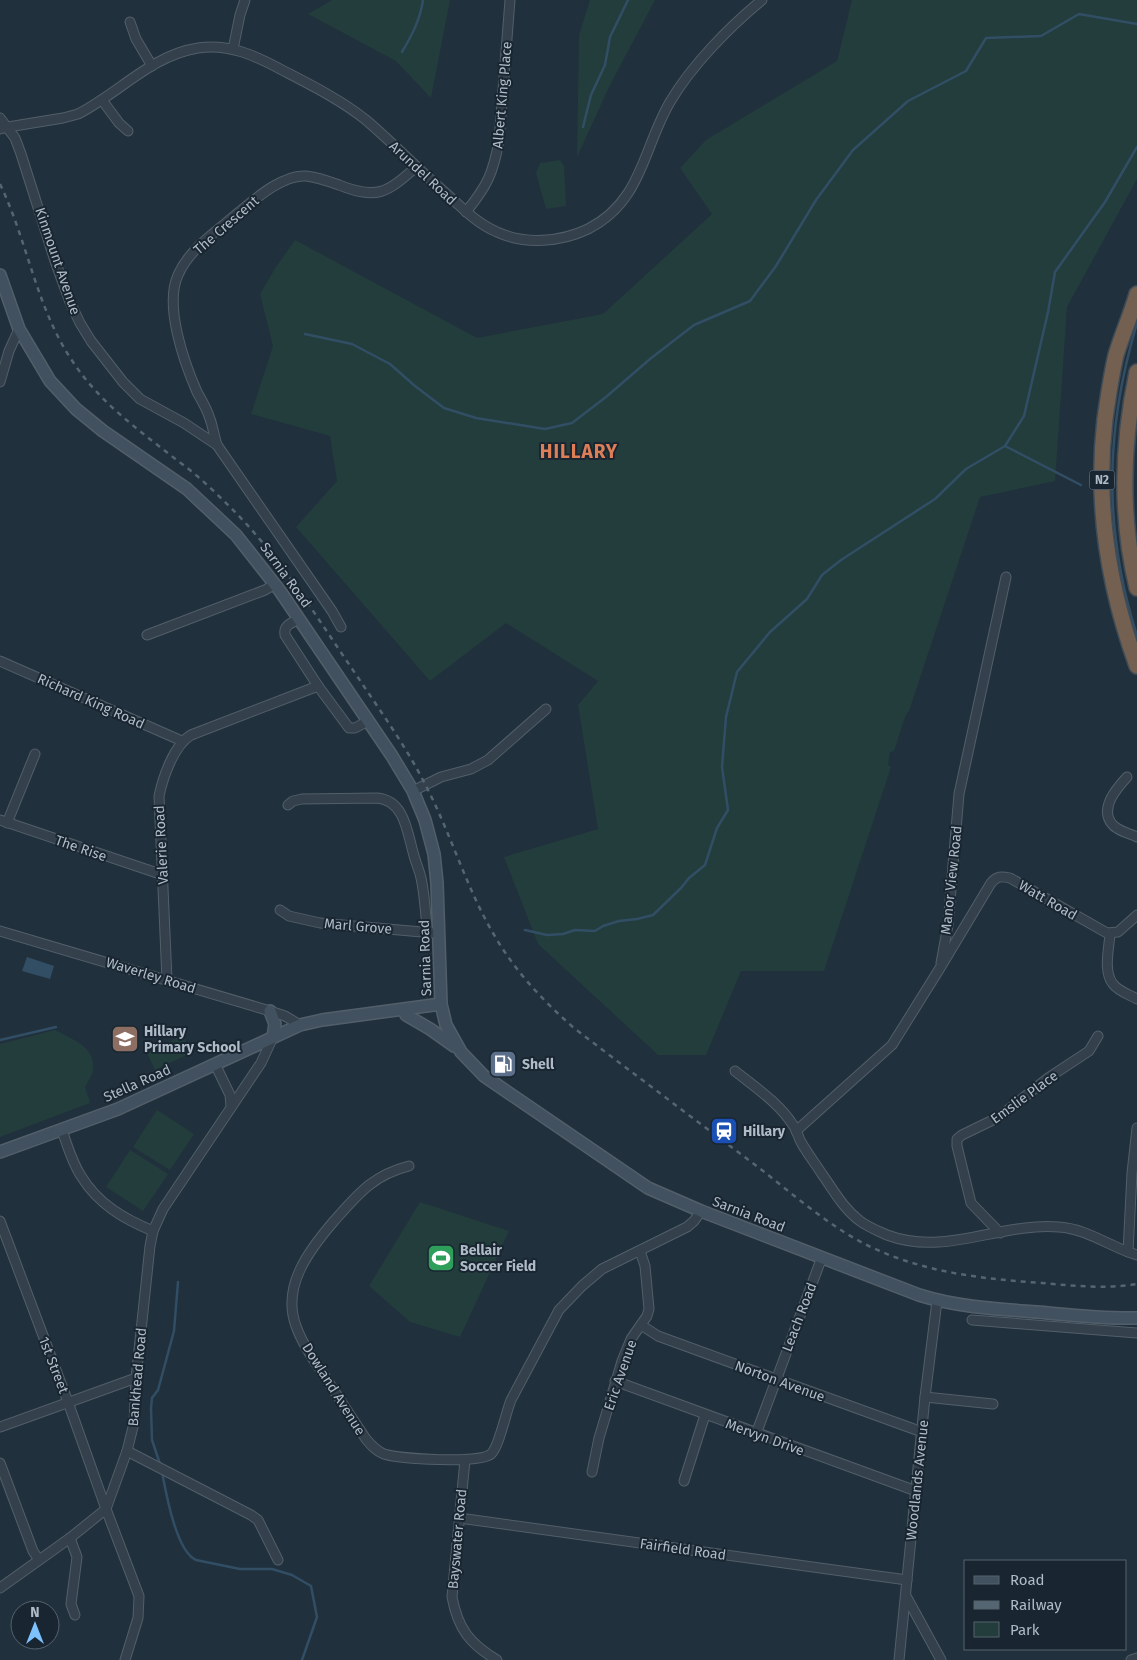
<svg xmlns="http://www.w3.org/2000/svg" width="1137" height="1660" font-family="'Fira Sans',sans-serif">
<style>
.green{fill:#223d3c}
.water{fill:#324e65}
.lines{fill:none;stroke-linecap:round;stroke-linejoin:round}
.stream{stroke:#324e65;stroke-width:2.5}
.minor-casing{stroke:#525f6a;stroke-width:11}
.secondary-casing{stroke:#525f6a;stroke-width:14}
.motorway-casing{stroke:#3f4c57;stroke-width:18}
.minor{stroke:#34414c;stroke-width:9}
.secondary{stroke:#42515f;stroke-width:11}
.motorway{stroke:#736050;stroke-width:15}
.rail{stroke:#556673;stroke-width:2.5;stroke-dasharray:5 5;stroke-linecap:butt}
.labels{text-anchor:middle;stroke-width:4;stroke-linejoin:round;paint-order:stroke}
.shield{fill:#192631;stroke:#828f9b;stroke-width:1}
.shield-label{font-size:12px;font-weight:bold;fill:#afbcc8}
.street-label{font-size:14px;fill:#afbcc8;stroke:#192631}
.poi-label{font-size:14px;font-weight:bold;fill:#afbcc8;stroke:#192631;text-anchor:start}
.district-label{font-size:19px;font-weight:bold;letter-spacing:1px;fill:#dc7e56;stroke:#192631}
</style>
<rect width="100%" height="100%" fill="#20303c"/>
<g class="green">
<polygon points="332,0 450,0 431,98 396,61 308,14"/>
<polygon points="590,0 655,0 610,85 577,157 579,35"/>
<polygon points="852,0 1137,0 1137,179 1067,307 1055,481 980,497 909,711 905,717 894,751 890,752 888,765 891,767 824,971 741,971 706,1055 658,1055 538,944 504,857 598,829 578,705 598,681 506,623 430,681 296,527 337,481 330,436 251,414 273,346 260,294 276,267 295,240 477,338 603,314 712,214 680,168 706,140 837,61"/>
<polygon points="560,160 564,166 566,206 546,209 536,173 540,163"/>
<path d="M55,1030C70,1038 96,1047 93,1069C93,1075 88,1081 85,1087L90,1103L0,1137V1044Z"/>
<polygon points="183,1035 191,1053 155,1070 147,1053"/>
<polygon points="157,1110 194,1134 170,1170 133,1147"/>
<polygon points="130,1150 168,1174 143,1211 106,1187"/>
<polygon points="420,1202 509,1231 460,1337 410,1322 369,1286"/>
</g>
<polygon class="water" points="27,957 54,966 50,979 22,971"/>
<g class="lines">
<g class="stream">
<path d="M402,52C412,35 420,20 423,0"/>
<polyline points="583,127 591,95 605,65 610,37 628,0"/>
<path d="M1137,323C1105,430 1103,528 1137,636"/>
<polyline points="305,334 352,344 390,364 415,386 444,408 476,418 545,429 572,423 606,397 650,359 694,325 750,301 776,266 816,200 853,150 908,101 966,71 986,38 1041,36 1079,14 1137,24"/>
<polyline points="1005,446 1081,485"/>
<polyline points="525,930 547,935 563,934 575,930 595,931 603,926 619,921 637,919 653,915 681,888 689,878 705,865 717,828 728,810 722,767 726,717 737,672 770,632 807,599 822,575 841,560 935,499 966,469 1005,446 1024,416 1048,312 1055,272 1105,202 1137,147"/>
<polyline points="0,1040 56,1027"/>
<polyline points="160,1464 152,1440 151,1408 152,1398 158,1390 174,1331 178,1282"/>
<path d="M162,1472C166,1493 176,1551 196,1560L240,1569H272L292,1575L311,1586L317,1617L302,1660"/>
</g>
<g class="minor-casing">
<g id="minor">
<polyline points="130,22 136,39 152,66"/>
<polyline points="233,49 240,15 245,0"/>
<polyline points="102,100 119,123 128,131"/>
<polyline points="0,118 15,138 21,154 55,261 70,302 80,323 91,341 123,382 140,399 184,423 217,445 332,611 341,627"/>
<path d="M0,129L8,127L63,118L78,114C119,93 152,55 198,48C229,43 256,56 282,70C311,85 341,100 366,120C394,144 420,171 448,195C463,209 478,224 497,232C525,245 561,242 588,229C642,202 643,148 670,102C691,66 729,27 762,0"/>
<path d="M466,212C487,186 493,174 499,141L510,0"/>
<polyline points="0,382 9,351 19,329"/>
<path d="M217,445C214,436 213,427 210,419C207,409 202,401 197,392C184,362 164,306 178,275C189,249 217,231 238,213C255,199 283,174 306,176C317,177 328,181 339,185C377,200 387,193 416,167"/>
<path d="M299,619C292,623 283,625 285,635L318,686L349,728H355L368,721"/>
<polyline points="147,635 265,590 275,584"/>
<polyline points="0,661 182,741"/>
<path d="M1127,777C1117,788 1099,808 1112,824C1117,831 1129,833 1137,837"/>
<polyline points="413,791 441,777 471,769 488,760 546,709"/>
<path d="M288,805L293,801L302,799L377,798C404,800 407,831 413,852C415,861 419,869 421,878C425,896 425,914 428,932"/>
<polyline points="0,820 163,875"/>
<polyline points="7,823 35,754"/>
<polyline points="280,910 289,916 320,923 433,933"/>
<polyline points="0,931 270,1011 285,1016 300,1025"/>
<path d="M1110,934C1109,948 1103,972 1113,984C1118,991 1130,995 1137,999"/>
<polyline points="941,963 948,925 959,794 1006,577"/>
<path d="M167,980L159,796C163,777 174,745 191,735L318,686"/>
<polyline points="215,1064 230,1095 231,1106"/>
<path d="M735,1071C755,1087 779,1103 793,1125C797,1130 798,1137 801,1142C807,1153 815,1163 822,1174C834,1191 843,1208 860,1221C868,1227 878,1231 887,1235C946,1257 1000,1222 1059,1227C1088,1229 1110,1247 1137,1255"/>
<path d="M62,1130C67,1145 72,1162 81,1176C98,1204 124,1219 153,1231"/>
<path d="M796,1131L892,1045L940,968L991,883C997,876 1001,876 1010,878L1107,933L1118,932L1137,915"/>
<path d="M409,1166C373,1175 358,1194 334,1221C310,1249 281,1286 296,1326C302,1343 312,1358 322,1372C337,1395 351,1417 366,1439C371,1445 376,1451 384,1454C400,1459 479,1464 491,1454C499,1447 506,1412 511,1400L559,1310L582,1286L602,1269L687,1227L694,1221L701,1211"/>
<polyline points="0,1221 68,1402 106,1509 70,1538 0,1588"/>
<polyline points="1000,1233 971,1203 957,1146 957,1139 962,1135 999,1117 1048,1078 1089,1051 1098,1036"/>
<polyline points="1128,1252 1132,1173 1137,1128"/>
<polyline points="972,1320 1137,1333"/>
<polyline points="641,1325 658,1336 922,1432"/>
<polyline points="615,1381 916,1491"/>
<polyline points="925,1397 993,1404"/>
<polyline points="0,1427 136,1378"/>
<polyline points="756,1434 822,1257"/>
<polyline points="127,1451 251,1515 258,1520 278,1560"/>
<path d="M465,1460L452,1597C458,1629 470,1644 497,1660"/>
<polyline points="0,1463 33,1551 39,1560"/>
<polyline points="592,1472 599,1438 622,1361 631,1339 647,1316 649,1309 645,1266 640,1251"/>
<polyline points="684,1481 705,1415"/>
<polyline points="459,1518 907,1580"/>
<polyline points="70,1538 77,1557 71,1604 75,1615"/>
<polyline points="906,1596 941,1660"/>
<polyline points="125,1660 138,1618 139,1596 106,1509 127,1451 134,1423 136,1378 150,1246 153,1231 163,1209 261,1063 273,1037"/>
<polyline points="899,1660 925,1397 937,1301"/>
<polyline points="1131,1660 1137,1658"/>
</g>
</g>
<g class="secondary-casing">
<g id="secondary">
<path d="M0,275L19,329L50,381L76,409L103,431L187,489L236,535L280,591L392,756L413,791L425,820L434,854L437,883L441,1004L446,1025L461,1052L484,1076L648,1188L701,1211L919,1295C957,1307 997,1309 1037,1312C1070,1315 1104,1319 1137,1318"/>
<polyline points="270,1011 275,1024 273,1037"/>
<polyline points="406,1015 430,1029 454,1046"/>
<polyline points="0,1152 118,1109 300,1025 322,1020 441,1004"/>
</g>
</g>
<g class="motorway-casing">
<g id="motorway">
<path d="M1137,294C1131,315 1122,335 1116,355C1111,376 1108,398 1105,419C1095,504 1108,586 1137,666"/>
<path d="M1137,372C1122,443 1120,517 1137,588"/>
</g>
</g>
<use href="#minor" class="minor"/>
<use href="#secondary" class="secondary"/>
<use href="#motorway" class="motorway"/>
<path class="rail" d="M0,184C28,242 36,308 73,362C100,403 140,431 178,461C199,476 218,495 236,513C283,561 319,621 357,676C381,712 407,748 426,786C451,834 466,887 493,933C514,970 542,1000 574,1028C635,1075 697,1121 758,1167C794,1195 832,1229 873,1248C927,1273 984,1279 1042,1283C1074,1286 1106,1289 1137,1284"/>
</g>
<defs>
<g id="school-square" transform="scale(1.4375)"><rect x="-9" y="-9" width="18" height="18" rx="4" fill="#8d6e63" stroke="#192631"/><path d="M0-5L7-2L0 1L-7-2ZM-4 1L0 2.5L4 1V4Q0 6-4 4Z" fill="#fff"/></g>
<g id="fuel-square" transform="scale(1.4375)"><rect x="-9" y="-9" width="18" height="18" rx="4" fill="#5c6f8a" stroke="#192631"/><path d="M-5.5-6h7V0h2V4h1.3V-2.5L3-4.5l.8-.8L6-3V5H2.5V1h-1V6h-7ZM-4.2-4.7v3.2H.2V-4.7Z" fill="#fff"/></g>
<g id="station-square" transform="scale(1.4375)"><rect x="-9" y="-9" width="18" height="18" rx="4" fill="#1a4fb4" stroke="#192631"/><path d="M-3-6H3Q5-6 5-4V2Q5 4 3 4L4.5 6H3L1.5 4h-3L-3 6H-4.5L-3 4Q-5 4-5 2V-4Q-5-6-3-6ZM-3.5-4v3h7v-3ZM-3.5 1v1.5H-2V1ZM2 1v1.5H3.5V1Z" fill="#fff"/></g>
<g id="stadium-square" transform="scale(1.4375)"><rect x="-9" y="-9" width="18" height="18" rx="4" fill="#2e9e5b" stroke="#192631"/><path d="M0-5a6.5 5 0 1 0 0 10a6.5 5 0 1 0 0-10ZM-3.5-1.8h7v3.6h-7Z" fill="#fff"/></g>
</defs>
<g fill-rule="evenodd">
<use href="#school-square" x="125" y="1039"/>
<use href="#fuel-square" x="503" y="1064"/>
<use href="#station-square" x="724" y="1131"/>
<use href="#stadium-square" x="441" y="1258"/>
</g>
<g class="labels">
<rect class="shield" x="1089.5" y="470.5" width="25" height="19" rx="4"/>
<g class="shield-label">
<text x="1102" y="484">N2</text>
</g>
<g class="street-label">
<text transform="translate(502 95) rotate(-85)" y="5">Albert King Place</text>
<text transform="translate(423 173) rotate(43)" y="5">Arundel Road</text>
<text transform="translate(226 225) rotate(-41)" y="5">The Crescent</text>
<text transform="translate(58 261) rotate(71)" y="5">Kinmount Avenue</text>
<text transform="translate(286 575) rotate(54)" y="5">Sarnia Road</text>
<text transform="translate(91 701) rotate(24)" y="5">Richard King Road</text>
<text transform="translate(161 845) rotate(-93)" y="5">Valerie Road</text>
<text transform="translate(81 848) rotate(19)" y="5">The Rise</text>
<text transform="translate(951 880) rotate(-84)" y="5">Manor View Road</text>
<text transform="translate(1048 900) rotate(30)" y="5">Watt Road</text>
<text transform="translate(358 926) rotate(5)" y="5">Marl Grove</text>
<text transform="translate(425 958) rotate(-92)" y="5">Sarnia Road</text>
<text transform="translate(151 975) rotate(17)" y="5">Waverley Road</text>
<text transform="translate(137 1083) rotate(-24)" y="5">Stella Road</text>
<text transform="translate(1024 1097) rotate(-36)" y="5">Emslie Place</text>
<text transform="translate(749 1214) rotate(21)" y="5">Sarnia Road</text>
<text transform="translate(799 1317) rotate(-69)" y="5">Leach Road</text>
<text transform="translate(54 1365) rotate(69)" y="5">1st Street</text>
<text transform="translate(620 1375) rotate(-71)" y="5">Eric Avenue</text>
<text transform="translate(137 1377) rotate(-85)" y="5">Bankhead Road</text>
<text transform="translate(780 1381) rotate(20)" y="5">Norton Avenue</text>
<text transform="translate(334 1389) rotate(58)" y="5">Dowland Avenue</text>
<text transform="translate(765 1437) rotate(20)" y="5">Mervyn Drive</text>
<text transform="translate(917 1480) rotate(-84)" y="5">Woodlands Avenue</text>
<text transform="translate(457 1539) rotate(-85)" y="5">Bayswater Road</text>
<text transform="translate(683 1549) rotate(8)" y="5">Fairfield Road</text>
</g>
<g class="poi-label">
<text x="144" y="1036">Hillary<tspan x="144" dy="16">Primary School</tspan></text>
<text x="522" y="1069">Shell</text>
<text x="743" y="1136">Hillary</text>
<text x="460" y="1255">Bellair<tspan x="460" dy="16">Soccer Field</tspan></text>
</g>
<g class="district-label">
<text x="579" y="458">HILLARY</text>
</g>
</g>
<rect x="964" y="1560" width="162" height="90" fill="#192631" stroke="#55626d"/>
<rect x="974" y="1576" width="25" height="8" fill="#42515f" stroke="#55626d"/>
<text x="1010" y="1585" font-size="15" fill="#afbcc8">Road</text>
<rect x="974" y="1601" width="25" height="8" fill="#556673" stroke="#55626d"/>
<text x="1010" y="1610" font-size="15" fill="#afbcc8">Railway</text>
<rect x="974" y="1622" width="25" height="15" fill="#223d3c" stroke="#55626d"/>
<text x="1010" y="1635" font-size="15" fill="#afbcc8">Park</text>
<g transform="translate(35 1625)"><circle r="24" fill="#192631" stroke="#55626d"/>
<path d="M0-4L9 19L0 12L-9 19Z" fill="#7dc1ff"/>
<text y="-8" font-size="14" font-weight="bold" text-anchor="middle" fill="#afbcc8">N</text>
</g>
</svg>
